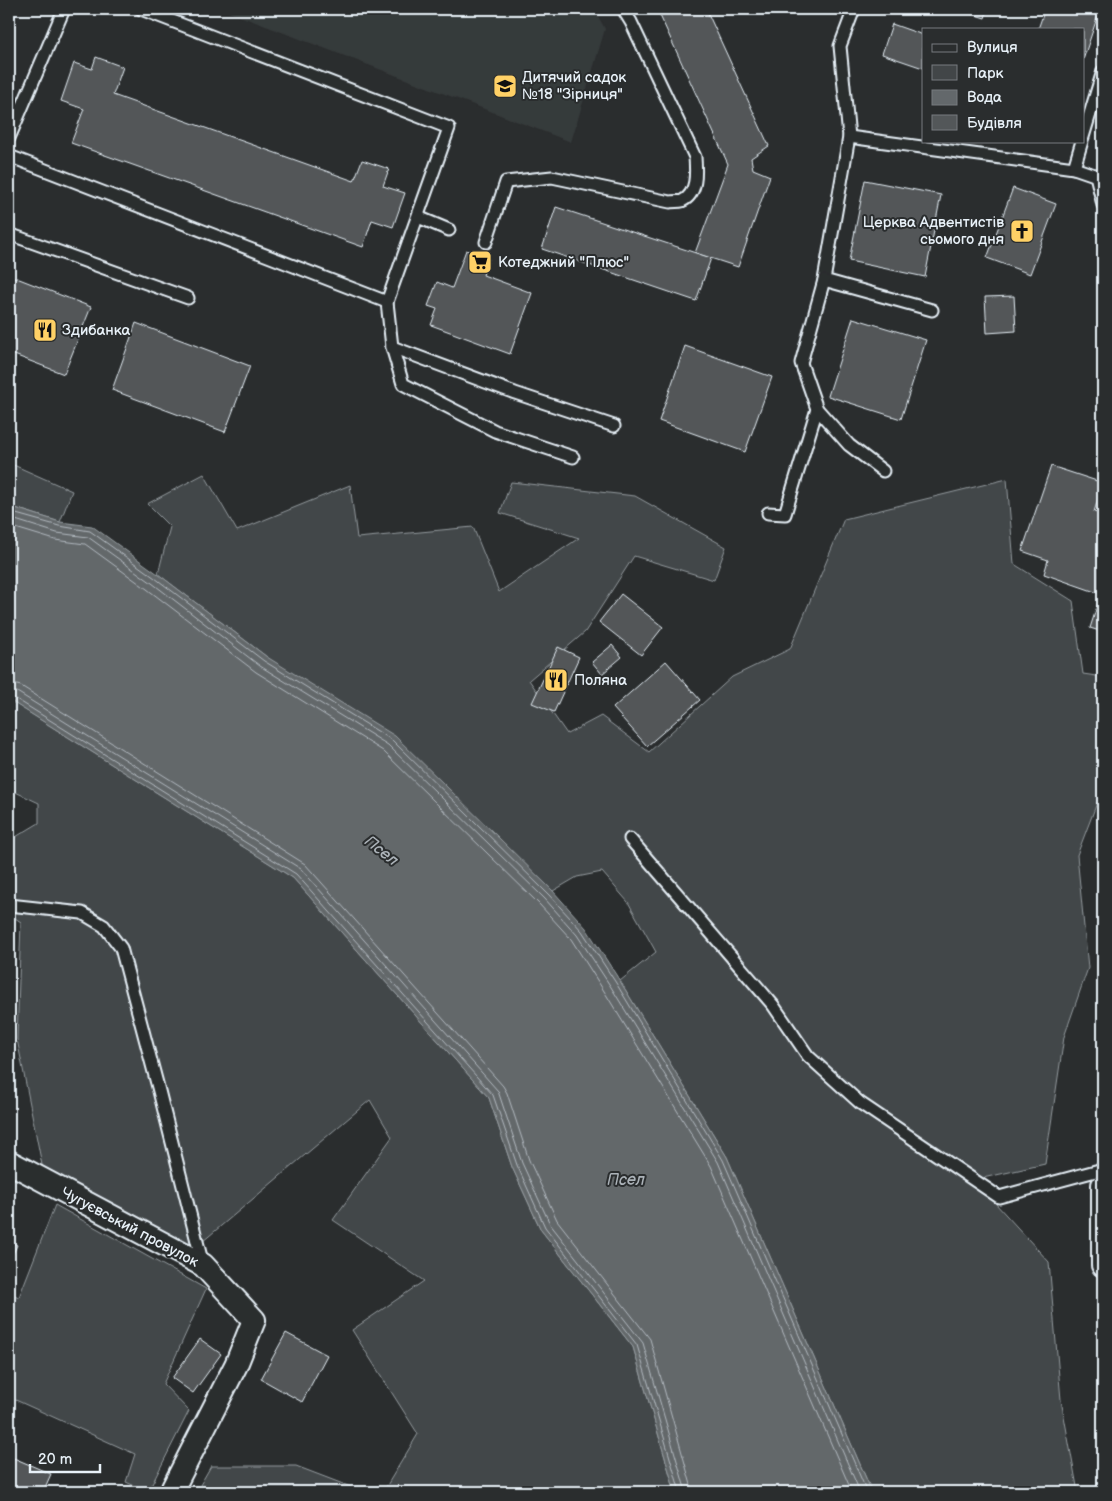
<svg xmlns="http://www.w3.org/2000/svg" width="1112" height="1501" font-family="'Balsamiq Sans',sans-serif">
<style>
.built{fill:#363a3b}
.green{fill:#424648;stroke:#959ca0}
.water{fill:#63686b;stroke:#989fa3}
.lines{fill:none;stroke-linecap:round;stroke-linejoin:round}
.shore{stroke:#b3bac0;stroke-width:1}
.building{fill:#535759;stroke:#e8f1f8}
.service-casing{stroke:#e8f1f8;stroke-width:15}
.minor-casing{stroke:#e8f1f8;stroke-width:26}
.service{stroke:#2a2d2e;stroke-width:11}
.minor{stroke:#2a2d2e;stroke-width:22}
.labels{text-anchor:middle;stroke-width:4;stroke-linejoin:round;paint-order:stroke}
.poi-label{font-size:15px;fill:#e8f1f8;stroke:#2a2d2e;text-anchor:start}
.street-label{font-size:15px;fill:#e8f1f8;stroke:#2a2d2e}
.water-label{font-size:16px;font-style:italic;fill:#acb3b9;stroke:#2a2d2e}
</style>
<rect width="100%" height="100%" fill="#2a2d2e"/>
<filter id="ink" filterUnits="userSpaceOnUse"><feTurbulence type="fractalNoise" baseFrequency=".02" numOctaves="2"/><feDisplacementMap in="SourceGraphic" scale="10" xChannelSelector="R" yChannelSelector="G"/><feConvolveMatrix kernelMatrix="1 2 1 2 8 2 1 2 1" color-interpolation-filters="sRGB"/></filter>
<g filter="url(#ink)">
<polygon class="built" points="221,9 594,9 605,29 571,142"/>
<g class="green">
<polygon points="9,463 72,491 60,522 9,506"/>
<polygon points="204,474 237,531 350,485 357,538 473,527 499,592 579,538 500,513 511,482 635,496 726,547 714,580 634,556 585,632 529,680 567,734 601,716 649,752 732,677 790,649 844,519 1007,479 1014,564 1073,601 1083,674 1103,677 1103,787 1077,855 1088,968 1064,1037 1045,1164 974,1180 1049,1262 1061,1400 1078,1492 872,1492 727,1157 620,981 656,952 628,902 602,872 577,877 553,891 500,841 267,657 158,574 170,527 147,504"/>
<polygon points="9,700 293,878 489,1098 512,1167 541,1230 633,1347 675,1492 383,1492 418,1434 352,1330 424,1281 333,1220 392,1137 370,1100 189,1253 43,1170 17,1039 21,922 9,914 9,841 39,823 39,803 9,789"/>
<polygon points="55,1205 206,1289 163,1384 189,1411 148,1492 126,1482 135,1454 9,1397 9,1293 19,1297"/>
<polygon points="211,1466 296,1466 364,1492 196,1492"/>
</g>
<polygon class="water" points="9,506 60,522 92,526 158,574 267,657 395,736 553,891 586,928 620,981 727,1157 872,1492 675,1492 633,1347 541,1230 512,1167 489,1098 293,878 9,700"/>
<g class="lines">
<g class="shore">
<polyline points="9,512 59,526 90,531 155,578 264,661 392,740 549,895 582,931 616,983 723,1160 867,1492"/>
<polyline points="9,518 57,533 88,537 152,583 260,666 388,745 545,899 577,935 611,987 718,1162 860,1492"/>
<polyline points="9,526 55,540 85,544 147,589 256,672 383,751 539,904 571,939 604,991 711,1166 852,1492"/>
<polyline points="9,683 21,686 305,864 503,1086 507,1093 529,1160 557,1220 650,1339 693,1492"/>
<polyline points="9,690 17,692 301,869 498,1091 522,1163 550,1224 643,1343 686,1492"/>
<polyline points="9,696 13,697 296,874 493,1095 517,1165 545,1227 637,1345 680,1492"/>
</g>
</g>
<g class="building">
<polygon points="398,9 414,9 412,14"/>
<polygon points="657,9 706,9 769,146 751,158 753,169 770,176 738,267 695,253 728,164"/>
<polygon points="956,9 988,9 985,18"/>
<polygon points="1045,9 1100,9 1083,60 1083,29 1038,29"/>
<polygon points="892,24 923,35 923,68 882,54"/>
<polygon points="96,57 123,67 113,95 354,181 362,160 389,169 383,186 405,193 393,227 372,220 363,247 71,143 84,109 61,101 74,63 92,69"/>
<polygon points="865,180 941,195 925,277 849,261"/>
<polygon points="1013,188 1056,204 1030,274 987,258"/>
<polygon points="556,207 711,258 696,301 542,249"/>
<polygon points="466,250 489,259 483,275 532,293 510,354 431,325 437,309 428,306 437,282 452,288"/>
<polygon points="9,275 91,307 64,374 9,353"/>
<polygon points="1014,296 1016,331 987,333 985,297"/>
<polygon points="853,318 926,340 901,419 828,396"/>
<polygon points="136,323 250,366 225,432 112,390"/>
<polygon points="685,346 772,377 745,452 659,421"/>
<polygon points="1051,466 1103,483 1094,512 1103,515 1103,544 1102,549 1103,550 1103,632 1090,628 1101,594 1044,574 1048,560 1022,551"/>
<polygon points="621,594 663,627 641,655 599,622"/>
<polygon points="612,645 622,657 602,674 592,662"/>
<polygon points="558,647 579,657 554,712 532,703"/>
<polygon points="666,661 700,700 647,746 613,708"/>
<polygon points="9,1241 17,1245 9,1263"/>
<polygon points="286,1333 327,1355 302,1402 261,1379"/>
<polygon points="200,1339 221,1354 193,1393 172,1378"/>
<polygon points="9,1456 51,1474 43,1492 9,1492"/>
</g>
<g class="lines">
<g class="service-casing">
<g id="service">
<polyline points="854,9 840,46 849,137 824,280 932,310"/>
<polyline points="849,137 1074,168 1103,178"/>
<polyline points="1083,137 1103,71"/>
<polyline points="9,138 64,9"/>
<polyline points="9,156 387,302 449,128 141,9"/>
<polyline points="1074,168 1082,141"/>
<polyline points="1096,175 1103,205"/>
<polyline points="418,217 449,230"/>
<polyline points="9,234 188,298"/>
<path d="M486,242L506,182L552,177L670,202C674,201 679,202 682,201C698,194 696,171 695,157L631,22L623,9"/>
<polyline points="824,280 801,363 817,409 849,445 883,471"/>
<polyline points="387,302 392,347 515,393 614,426"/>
<polyline points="392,347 403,384 495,431 573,457"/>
<polyline points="768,513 785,514 817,409"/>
<polyline points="630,839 773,1005 808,1056 860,1103 999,1197 1103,1169"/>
<polyline points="9,905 82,913 104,926 121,948 159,1091 203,1265"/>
</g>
</g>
<g class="minor-casing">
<g id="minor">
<polyline points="9,1162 203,1265 254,1320 236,1365 171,1492"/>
<polyline points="1103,1185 1103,1265"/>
</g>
</g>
<use href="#service" class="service"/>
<use href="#minor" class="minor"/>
</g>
</g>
<defs>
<g id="school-square" transform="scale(1.25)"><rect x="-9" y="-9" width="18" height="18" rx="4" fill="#ffd166" stroke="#2a2d2e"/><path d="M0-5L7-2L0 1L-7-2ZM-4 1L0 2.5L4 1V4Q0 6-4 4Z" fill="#111"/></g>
<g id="church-square" transform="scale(1.25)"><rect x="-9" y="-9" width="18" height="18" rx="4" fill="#ffd166" stroke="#2a2d2e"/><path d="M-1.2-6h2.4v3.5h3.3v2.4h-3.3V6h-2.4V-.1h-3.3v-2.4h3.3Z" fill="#111"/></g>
<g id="supermarket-square" transform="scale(1.25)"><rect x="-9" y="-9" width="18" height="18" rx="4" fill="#ffd166" stroke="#2a2d2e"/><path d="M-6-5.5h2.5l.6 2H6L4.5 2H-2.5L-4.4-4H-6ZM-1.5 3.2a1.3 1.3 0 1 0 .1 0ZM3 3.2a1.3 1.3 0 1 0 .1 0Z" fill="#111"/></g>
<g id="restaurant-square" transform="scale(1.25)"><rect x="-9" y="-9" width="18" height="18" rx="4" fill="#ffd166" stroke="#2a2d2e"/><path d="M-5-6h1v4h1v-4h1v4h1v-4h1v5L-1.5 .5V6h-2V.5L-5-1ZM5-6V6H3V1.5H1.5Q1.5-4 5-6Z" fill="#111"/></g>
</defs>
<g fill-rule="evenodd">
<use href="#school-square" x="505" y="86"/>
<use href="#church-square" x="1022" y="231"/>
<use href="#supermarket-square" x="480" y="262"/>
<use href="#restaurant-square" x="45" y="330"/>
<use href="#restaurant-square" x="556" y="680"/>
</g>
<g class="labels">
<g class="poi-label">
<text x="522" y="82">Дитячий садок<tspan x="522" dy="17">№18 "Зірниця"</tspan></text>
<text x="1004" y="227" text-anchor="end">Церква Адвентистів<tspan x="1004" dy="17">сьомого дня</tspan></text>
<text x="498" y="267">Котеджний "Плюс"</text>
<text x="62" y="335">Здибанка</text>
<text x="574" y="685">Поляна</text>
</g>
<g class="street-label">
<text transform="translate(130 1227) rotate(28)" y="5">Чугуєвський провулок</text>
</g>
<g class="water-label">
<text transform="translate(382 850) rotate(38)" y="6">Псел</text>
<text x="626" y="1185">Псел</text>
</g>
</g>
<rect width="1112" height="1501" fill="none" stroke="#2a2d2e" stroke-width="30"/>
<rect x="15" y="15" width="1082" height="1471" fill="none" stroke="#e8f1f8" stroke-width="2" filter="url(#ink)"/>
<rect x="922" y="28" width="162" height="115" fill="#2a2d2e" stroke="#767b7f"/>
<rect x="932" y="44" width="25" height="8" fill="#2a2d2e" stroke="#767b7f"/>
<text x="967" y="52" font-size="15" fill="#e8f1f8">Вулиця</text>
<rect x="932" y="65" width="25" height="15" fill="#424648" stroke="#767b7f"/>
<text x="967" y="78" font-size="15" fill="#e8f1f8">Парк</text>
<rect x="932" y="90" width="25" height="15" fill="#63686b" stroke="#767b7f"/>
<text x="967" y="102" font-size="15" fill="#e8f1f8">Вода</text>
<rect x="932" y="115" width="25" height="15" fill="#535759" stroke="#767b7f"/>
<text x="967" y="128" font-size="15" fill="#e8f1f8">Будівля</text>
<path d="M30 1464v8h70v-8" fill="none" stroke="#e8f1f8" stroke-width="2.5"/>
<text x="38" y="1464" font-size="15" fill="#e8f1f8" stroke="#2a2d2e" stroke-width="4" paint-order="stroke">20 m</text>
</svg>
